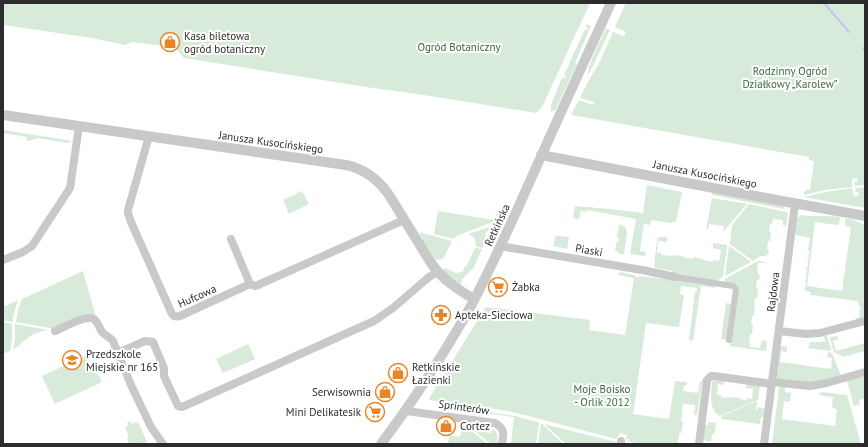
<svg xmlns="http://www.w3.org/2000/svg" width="868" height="447" font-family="'PT Sans',sans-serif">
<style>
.green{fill:#d8ead9}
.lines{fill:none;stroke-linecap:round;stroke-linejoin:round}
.stream{stroke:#c4c6eb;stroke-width:2}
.pedestrian{stroke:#c9c9c9;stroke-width:6}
.minor{stroke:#c9c9c9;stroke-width:8}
.tertiary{stroke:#c9c9c9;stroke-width:10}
.labels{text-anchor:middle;stroke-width:4;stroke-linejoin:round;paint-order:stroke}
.poi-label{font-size:11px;fill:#2c2c2c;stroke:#fff;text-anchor:start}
.park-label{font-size:11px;fill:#39683d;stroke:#fff}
.street-label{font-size:11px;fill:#2c2c2c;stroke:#fff}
</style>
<rect width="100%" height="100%" fill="#fff"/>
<g class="green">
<polygon points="3,3 590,3 542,107 536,113 417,94 366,87 184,58 175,47 132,42 125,45 92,38 3,25"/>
<polygon points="626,3 865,3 865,185 855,186 854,182 857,182 857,178 852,179 852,187 825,190 804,195 804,192 807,190 810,190 814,161 809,160 809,157 571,115 579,100 593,105 594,102 580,98 588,82 598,65 613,32 624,36 626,32 615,27"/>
<polygon points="587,24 591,26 575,63 577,64 555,111 551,111 551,105 561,80 563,77 565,78 566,76 564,75 585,29 587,30 588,28 586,27"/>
<polygon points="606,28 610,30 593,66 587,76 589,67 593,56"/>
<polygon points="3,130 73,141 67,143 39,138 27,141 27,137 3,133"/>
<polygon points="647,185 682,192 676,222 672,222 672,223 651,220 650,225 644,224 640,251 646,252 645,256 630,254 636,219 587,210 586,212 581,211 579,219 573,218 575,206 609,209 643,213"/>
<polygon points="865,187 865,208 804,197 826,192 852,188 854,196 859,195 858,192 855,192 856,188"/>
<polygon points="302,191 309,204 289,214 283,200"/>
<polygon points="713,192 785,205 784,209 712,195"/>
<polygon points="712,198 747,204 723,232 724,226 709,224 708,229 706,229"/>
<polygon points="749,204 786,212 788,214 786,226 783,225 783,220 773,219 772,224 770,224 769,231 771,232 770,241 768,241 767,249 769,250 768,255 766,254 766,256 760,256 753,261 730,244 732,225"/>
<polygon points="438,211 494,220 496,213 498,214 493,222 456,236 453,239 434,234"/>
<path d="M801,215C814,217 827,215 840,217L839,223H840L837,225L815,222L807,286L842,291L851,227L846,226L845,224V219H851L865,225V318L856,320V318H859L860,306L858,305V301L810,295L811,292L805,291L807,269L806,268V267H808V263H807V262H808L809,257L807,256L808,255H809L810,251H808L810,238L796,235L795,233L797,217H799Z"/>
<polygon points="619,224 625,227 627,232 624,254 619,254 619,252 615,251 617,241 619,241 619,239 617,238"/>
<path d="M490,227L486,233L483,248L475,246C477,240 474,236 468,234Z"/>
<polygon points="419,232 452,241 443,259 434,260 421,241 423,239"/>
<polygon points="556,236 559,236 569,237 567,249 553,246 555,238"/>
<polygon points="659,237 667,237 667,242 658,241 657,254 658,253 661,253 661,255 673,256 673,255 683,256 683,257 693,259 694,257 703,259 703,260 713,262 714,260 719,261 719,263 721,250 713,248 713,243 727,245 727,247 723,277 715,281 673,274 672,271 656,268 654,267 657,239"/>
<polygon points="729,246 751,262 725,276"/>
<polygon points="475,248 482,249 473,269 463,278 460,286 443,272 443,270 445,268 456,273 462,272 466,265 467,265"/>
<polygon points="758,261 765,262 765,263 758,263 757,272 758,272 758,275 760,275 759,280 757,280 756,288 758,288 757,298 755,298 754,306 755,306 754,316 752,316 751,324 753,324 752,334 750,334 749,341 750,342 750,347 760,348 762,340 766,341 767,342 766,351 730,346 737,286 736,284 724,282 725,279"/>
<polygon points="83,271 96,317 55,329 16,322 18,310 22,299"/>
<polygon points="620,272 634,275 638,278 639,276 670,280 673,278 714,284 716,288 701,286 693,341 689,340 695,291 697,291 697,288 681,286 680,294 684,295 679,327 646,323 633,414 669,419 675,381 687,382 686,386 684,386 683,391 698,393 700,381 702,381 702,380 704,379 704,384 702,384 697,415 694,415 695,405 683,404 681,421 683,422 681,433 679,433 678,444 638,444 628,441 629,439 626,439 627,435 620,433 618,437 617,437 616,439 528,416 508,411 429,400 429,398 433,392 486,307 590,320 589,330 625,335 634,278 618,275"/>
<polygon points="18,300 13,317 13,322 3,320 3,307"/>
<polygon points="726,303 731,304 727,340 721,339"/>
<polygon points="3,322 12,324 12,340 10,351 3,354"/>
<path d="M15,324L48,330C42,331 35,333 29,337C23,341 20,346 13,349L15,340Z"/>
<polygon points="824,336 827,336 831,349 830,351 808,348 810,342 825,342"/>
<polygon points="837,336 839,339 833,341 836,351 865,343 865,351 844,357 834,352 830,339 831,337"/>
<polygon points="248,344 255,359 223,373 216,359"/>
<polygon points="780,346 787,347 787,352 781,351 780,362 831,369 832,358 827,357 828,352 832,353 841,376 810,384 776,381"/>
<polygon points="85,356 91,367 94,366 102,382 55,404 42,376"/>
<polygon points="865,376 865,398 859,400 860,405 855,406 854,406 847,381"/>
<path d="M714,380L724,381L723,385L718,384L717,395H721V397L730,398V397L739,398V399L747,400L748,398L752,399L753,389L746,388V384L760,386L758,400L720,416C709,412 711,392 712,382Z"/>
<polygon points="781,386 785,387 785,392 791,393 790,402 784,401 782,419 835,426 837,409 832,408 833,397 819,395 820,392 847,395 861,444 772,444 779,387"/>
<polygon points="757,401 756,410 758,409 758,407 765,409 764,417 761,417 760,424 721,419 722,416"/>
<polygon points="440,405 515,416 538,422 539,424 536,444 508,444 508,443 511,443 514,417 440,407"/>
<polygon points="130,421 132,424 136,422 136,423 138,422 147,442 143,444 128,444 127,443 129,442 127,438 129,437 125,427 128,426 127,423"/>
<polygon points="709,422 716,423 715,432 712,435 711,442 703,440 705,425 708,425"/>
<path d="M464,423L482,425V428H484L485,432L491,433L492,429C499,432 498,438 497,444H491Z"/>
<polygon points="541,423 563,444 538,444"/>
<polygon points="544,424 616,442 617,444 566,444"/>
<polygon points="462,426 465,426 488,444 448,444 449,435 460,437"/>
</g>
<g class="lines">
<g class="stream">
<polyline points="824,3 849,32"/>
<polyline points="863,48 865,51"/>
</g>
<polyline class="pedestrian" points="675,277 733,286 736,289 729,340"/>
<g class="minor">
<path d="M149,136L128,210V213L131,222L172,314C174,317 176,317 180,316L250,284L255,286L258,285L404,220"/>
<polyline points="231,239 250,284"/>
<polyline points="500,246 642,270 675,277"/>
<polyline points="3,260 23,252 32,246 70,188 79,126"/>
<path d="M55,331C63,328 87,314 94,319C99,323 99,329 103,333C106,336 110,337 113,341L131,385L151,427L163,444"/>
<polyline points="779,331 806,334 820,333 865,321"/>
<polyline points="118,353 145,341 153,342 164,368 164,376 178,406 182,407 374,321 393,308 429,277 438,272"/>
<polyline points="772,382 810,386 827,383 865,372"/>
<path d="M406,411L495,423C505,429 504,434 502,444"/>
<polyline points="621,444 621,441"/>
<polyline points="699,444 707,380 711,376 714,376 772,384"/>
<polyline points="764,444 795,204"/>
</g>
<g class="tertiary">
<path d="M3,115L346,165C365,169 378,179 389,195L431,263C443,280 457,289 474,299"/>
<polyline points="541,155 782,201 865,216"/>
<path d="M381,444C412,403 440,360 466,315C490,272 510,225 531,179C557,120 584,62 611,3"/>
</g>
</g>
<defs>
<g id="shop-ring" transform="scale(1)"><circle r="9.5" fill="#fff" stroke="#ea8527" stroke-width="1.5"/><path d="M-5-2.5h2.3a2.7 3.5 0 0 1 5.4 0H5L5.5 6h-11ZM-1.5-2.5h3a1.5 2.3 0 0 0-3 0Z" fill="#ea8527"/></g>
<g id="supermarket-ring" transform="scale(1)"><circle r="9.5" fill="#fff" stroke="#ea8527" stroke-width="1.5"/><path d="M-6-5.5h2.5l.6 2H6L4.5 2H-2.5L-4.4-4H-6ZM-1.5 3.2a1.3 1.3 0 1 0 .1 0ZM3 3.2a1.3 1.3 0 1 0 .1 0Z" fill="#ea8527"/></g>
<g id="pharmacy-ring" transform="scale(1)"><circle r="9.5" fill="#fff" stroke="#ea8527" stroke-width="1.5"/><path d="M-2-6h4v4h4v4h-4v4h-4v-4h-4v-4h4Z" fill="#ea8527"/></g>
<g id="school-ring" transform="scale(1)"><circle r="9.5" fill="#fff" stroke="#ea8527" stroke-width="1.5"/><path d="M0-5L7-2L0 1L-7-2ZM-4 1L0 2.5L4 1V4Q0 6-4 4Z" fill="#ea8527"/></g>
</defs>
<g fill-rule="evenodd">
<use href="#shop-ring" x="170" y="42"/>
<use href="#supermarket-ring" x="498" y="287"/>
<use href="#pharmacy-ring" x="441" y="315"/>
<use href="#school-ring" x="72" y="360"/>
<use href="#shop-ring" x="398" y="373"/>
<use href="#shop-ring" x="385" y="392"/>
<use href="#supermarket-ring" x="375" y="412"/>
<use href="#shop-ring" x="446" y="426"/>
</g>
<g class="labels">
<g class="poi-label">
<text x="184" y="40">Kasa biletowa<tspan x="184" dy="13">ogród botaniczny</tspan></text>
<text x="512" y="291">Żabka</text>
<text x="455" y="319">Apteka-Sieciowa</text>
<text x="86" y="358">Przedszkole<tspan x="86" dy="13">Miejskie nr 165</tspan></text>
<text x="412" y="371">Retkińskie<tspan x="412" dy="13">Łazienki</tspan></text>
<text x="371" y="396" text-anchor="end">Serwisownia</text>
<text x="361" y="416" text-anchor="end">Mini Delikatesik</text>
<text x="460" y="430">Cortez</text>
</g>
<g class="park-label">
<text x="459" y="51">Ogród Botaniczny</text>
<text x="790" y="75">Rodzinny Ogród<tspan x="790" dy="13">Działkowy „Karolew”</tspan></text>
<text x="602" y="393">Moje Boisko<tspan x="602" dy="13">- Orlik 2012</tspan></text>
</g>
<g class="street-label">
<text transform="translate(271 142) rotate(8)" y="4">Janusza Kusocińskiego</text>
<text transform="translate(705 174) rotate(11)" y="4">Janusza Kusocińskiego</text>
<text transform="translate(497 225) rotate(-65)" y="4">Retkińska</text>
<text transform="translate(589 250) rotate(10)" y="4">Piaski</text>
<text transform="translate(773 292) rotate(-83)" y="4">Rajdowa</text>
<text transform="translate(197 296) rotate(-24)" y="4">Hufcowa</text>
<text transform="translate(464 407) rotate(8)" y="4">Sprinterów</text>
</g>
</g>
<rect width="868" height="447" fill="none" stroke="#2c2c2c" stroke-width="8"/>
</svg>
